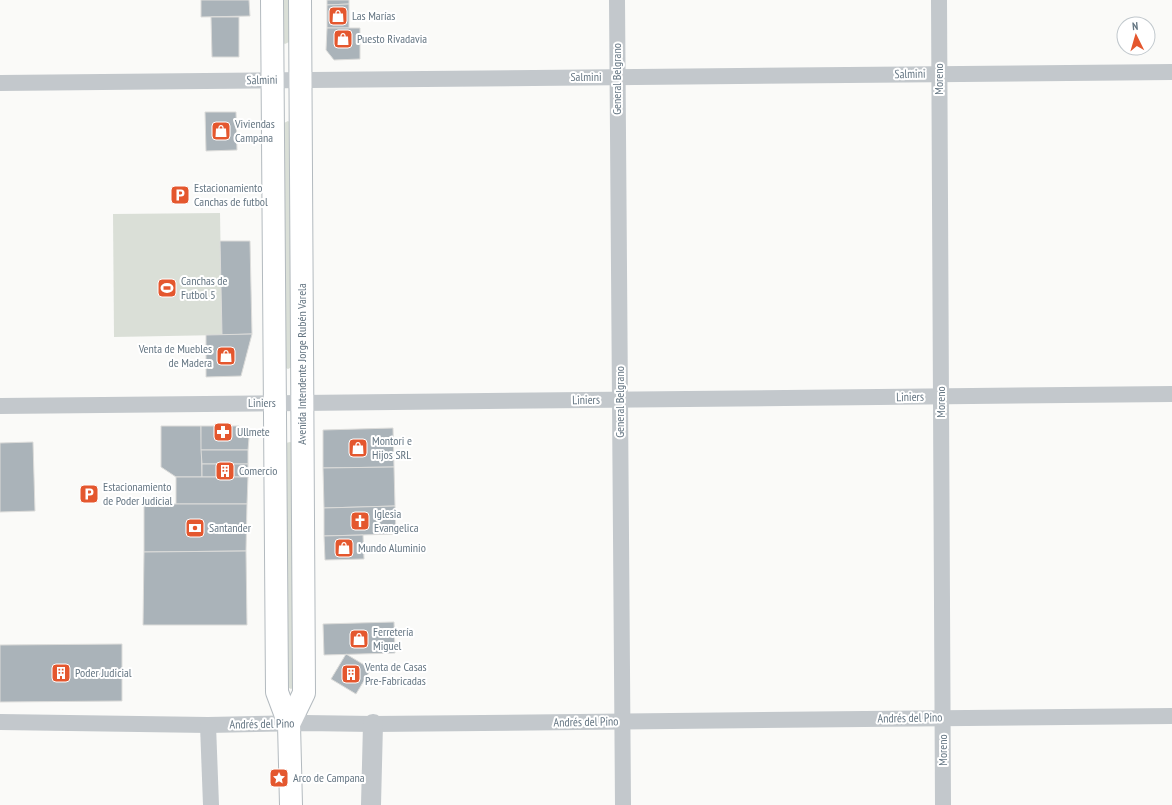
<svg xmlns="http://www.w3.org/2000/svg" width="1172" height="805" font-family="'PT Sans Narrow',sans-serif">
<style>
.green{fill:#dadfd7}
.building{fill:#aab3b9;stroke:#dcdcda}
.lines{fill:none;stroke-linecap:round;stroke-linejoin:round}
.secondary-casing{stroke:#b3babf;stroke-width:24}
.minor{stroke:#c3c8cc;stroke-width:16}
.tertiary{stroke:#c3c8cc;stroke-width:20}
.secondary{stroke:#fff;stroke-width:22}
.labels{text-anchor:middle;stroke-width:4;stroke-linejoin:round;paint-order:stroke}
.poi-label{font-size:12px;fill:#657683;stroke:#fff;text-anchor:start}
.street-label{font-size:12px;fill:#657683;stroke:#fff}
</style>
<rect width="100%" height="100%" fill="#fafaf8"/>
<g class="green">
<polygon points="280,0 291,0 291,39 289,42 285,44 282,42"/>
<polygon points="288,121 291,123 292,367 288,369 284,367 282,127 284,123"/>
<polygon points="220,213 222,335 114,337 113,214"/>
<polygon points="290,442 294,443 294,687 291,689 287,687 285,447 286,443"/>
</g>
<g class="building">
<polygon points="201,0 249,0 250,16 201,17"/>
<polygon points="327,0 349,0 349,4 327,5"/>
<polygon points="349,4 349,28 327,28 327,5"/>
<polygon points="211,17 239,17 239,57 212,57"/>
<polygon points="327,28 360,28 360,59 334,60 326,50"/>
<polygon points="205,112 236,112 237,150 206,151"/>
<polygon points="220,241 250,241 252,334 222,335"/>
<polygon points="252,334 241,376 206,377 206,335"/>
<polygon points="161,426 201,426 202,477 176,477 161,467"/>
<polygon points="201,426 239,426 249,438 248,450 201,450"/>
<polygon points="393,428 394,467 323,468 323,430"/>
<polygon points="33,442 35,511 0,512 0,443"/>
<polygon points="201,450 248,450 248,464 202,464"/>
<rect x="202" y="464" width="46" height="13"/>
<polygon points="394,467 395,506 324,508 323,468"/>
<polygon points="176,477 248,477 247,504 176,504"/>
<polygon points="144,504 247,504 246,551 144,552"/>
<polygon points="395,506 396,534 324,536 324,508"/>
<polygon points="363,535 364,559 325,560 324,536"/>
<polygon points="246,551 247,625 143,625 144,552"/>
<polygon points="394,622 395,653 324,655 323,624"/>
<polygon points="122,644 122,701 0,702 0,645"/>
<polygon points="346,654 371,669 356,694 331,679"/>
</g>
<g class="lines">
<g class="secondary-casing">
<g id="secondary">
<polyline points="272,0 277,692 289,724 291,805"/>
<polyline points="289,724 304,693 300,0"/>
</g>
</g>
<g class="minor">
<polyline points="617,0 623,805"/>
<polyline points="939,0 943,805"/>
<polyline points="0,83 1172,72"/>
<polyline points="0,406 1172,394"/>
<polyline points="0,722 208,725 305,723 373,724 1172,716"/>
<polyline points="208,725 211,805"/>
</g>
<polyline class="tertiary" points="371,805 373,724"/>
<use href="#secondary" class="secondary"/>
</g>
<defs>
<g id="shop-square" transform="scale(1)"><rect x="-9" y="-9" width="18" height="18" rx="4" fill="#e4572e" stroke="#fff"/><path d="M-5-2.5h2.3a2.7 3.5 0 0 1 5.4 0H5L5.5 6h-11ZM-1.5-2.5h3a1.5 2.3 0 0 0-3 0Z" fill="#fff"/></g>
<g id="parking-square" transform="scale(1)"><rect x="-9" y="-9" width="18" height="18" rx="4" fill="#e4572e" stroke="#fff"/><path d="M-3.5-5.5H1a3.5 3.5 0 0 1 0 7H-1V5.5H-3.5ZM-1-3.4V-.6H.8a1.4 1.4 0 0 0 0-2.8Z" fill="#fff"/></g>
<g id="stadium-square" transform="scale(1)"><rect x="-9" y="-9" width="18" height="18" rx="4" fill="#e4572e" stroke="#fff"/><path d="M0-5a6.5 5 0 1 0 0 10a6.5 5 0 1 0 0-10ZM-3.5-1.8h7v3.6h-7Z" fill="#fff"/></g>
<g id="pharmacy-square" transform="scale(1)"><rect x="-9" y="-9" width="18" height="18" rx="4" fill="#e4572e" stroke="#fff"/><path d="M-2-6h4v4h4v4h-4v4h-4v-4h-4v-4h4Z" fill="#fff"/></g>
<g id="building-square" transform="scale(1)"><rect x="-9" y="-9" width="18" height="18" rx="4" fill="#e4572e" stroke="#fff"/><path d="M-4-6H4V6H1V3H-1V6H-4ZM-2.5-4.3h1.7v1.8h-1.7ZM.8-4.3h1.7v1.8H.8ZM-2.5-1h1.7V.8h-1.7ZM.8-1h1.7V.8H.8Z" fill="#fff"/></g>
<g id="church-square" transform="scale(1)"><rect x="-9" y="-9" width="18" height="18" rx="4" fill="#e4572e" stroke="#fff"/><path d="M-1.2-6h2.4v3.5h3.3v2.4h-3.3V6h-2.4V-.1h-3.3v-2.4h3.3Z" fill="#fff"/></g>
<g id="bank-square" transform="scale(1)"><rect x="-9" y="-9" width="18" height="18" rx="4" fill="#e4572e" stroke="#fff"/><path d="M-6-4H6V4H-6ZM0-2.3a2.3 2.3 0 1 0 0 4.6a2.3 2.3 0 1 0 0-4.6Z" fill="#fff"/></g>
<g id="sight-square" transform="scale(1)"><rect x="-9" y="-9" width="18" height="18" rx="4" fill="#e4572e" stroke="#fff"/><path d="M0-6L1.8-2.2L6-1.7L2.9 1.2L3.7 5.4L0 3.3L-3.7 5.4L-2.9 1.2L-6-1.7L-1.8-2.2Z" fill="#fff"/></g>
</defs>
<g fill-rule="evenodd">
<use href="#shop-square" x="338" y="16"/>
<use href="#shop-square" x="343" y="39"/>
<use href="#shop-square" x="221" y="131"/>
<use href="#parking-square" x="180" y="195"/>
<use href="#stadium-square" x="167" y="288"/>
<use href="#shop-square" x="226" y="356"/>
<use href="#pharmacy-square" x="223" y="432"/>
<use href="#shop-square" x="358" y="448"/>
<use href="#building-square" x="225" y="471"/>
<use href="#parking-square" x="89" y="494"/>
<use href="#church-square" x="360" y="521"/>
<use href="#bank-square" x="195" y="528"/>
<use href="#shop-square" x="344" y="548"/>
<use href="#shop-square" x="359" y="639"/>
<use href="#building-square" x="61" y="673"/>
<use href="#building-square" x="351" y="674"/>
<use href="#sight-square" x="279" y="778"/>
</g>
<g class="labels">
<g class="poi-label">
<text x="352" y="20">Las Marías</text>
<text x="357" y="43">Puesto Rivadavia</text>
<text x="235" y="128">Viviendas<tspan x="235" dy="14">Campana</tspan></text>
<text x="194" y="192">Estacionamiento<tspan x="194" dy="14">Canchas de futbol</tspan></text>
<text x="181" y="285">Canchas de<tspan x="181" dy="14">Futbol 5</tspan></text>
<text x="212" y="353" text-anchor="end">Venta de Muebles<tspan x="212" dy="14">de Madera</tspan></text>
<text x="237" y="436">Ullmete</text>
<text x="372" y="445">Montori e<tspan x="372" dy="14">Hijos SRL</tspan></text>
<text x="239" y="475">Comercio</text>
<text x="103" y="491">Estacionamiento<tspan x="103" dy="14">de Poder Judicial</tspan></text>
<text x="374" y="518">Iglesia<tspan x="374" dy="14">Evangelica</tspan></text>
<text x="209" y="532">Santander</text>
<text x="358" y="552">Mundo Aluminio</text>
<text x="373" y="636">Ferretería<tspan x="373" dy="14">Miguel</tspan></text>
<text x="365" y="671">Venta de Casas<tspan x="365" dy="14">Pre-Fabricadas</tspan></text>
<text x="75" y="677">Poder Judicial</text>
<text x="293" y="782">Arco de Campana</text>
</g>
<g class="street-label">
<text transform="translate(910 74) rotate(-1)" y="4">Salmini</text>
<text x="586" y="81">Salmini</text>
<text transform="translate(617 79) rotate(-90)" y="4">General Belgrano</text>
<text transform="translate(939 79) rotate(-90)" y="4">Moreno</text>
<text transform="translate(262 80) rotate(-1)" y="4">Salmini</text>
<text transform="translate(302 364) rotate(-90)" y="4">Avenida Intendente Jorge Rubén Varela</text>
<text transform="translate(910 397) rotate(-1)" y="4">Liniers</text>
<text transform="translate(586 400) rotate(-1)" y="4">Liniers</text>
<text transform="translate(620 402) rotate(-90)" y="4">General Belgrano</text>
<text transform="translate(941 402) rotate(-90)" y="4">Moreno</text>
<text x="262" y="407">Liniers</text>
<text transform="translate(910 718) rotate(-1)" y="4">Andrés del Pino</text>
<text transform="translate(586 722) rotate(-1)" y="4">Andrés del Pino</text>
<text transform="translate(262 724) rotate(-1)" y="4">Andrés del Pino</text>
<text transform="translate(943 750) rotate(-90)" y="4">Moreno</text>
</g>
</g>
<g transform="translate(1136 36) rotate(355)"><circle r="19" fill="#ffffff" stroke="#c1c8cd"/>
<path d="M0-3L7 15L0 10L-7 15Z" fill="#e4572e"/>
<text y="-6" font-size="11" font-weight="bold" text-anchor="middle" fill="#657683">N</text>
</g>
</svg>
